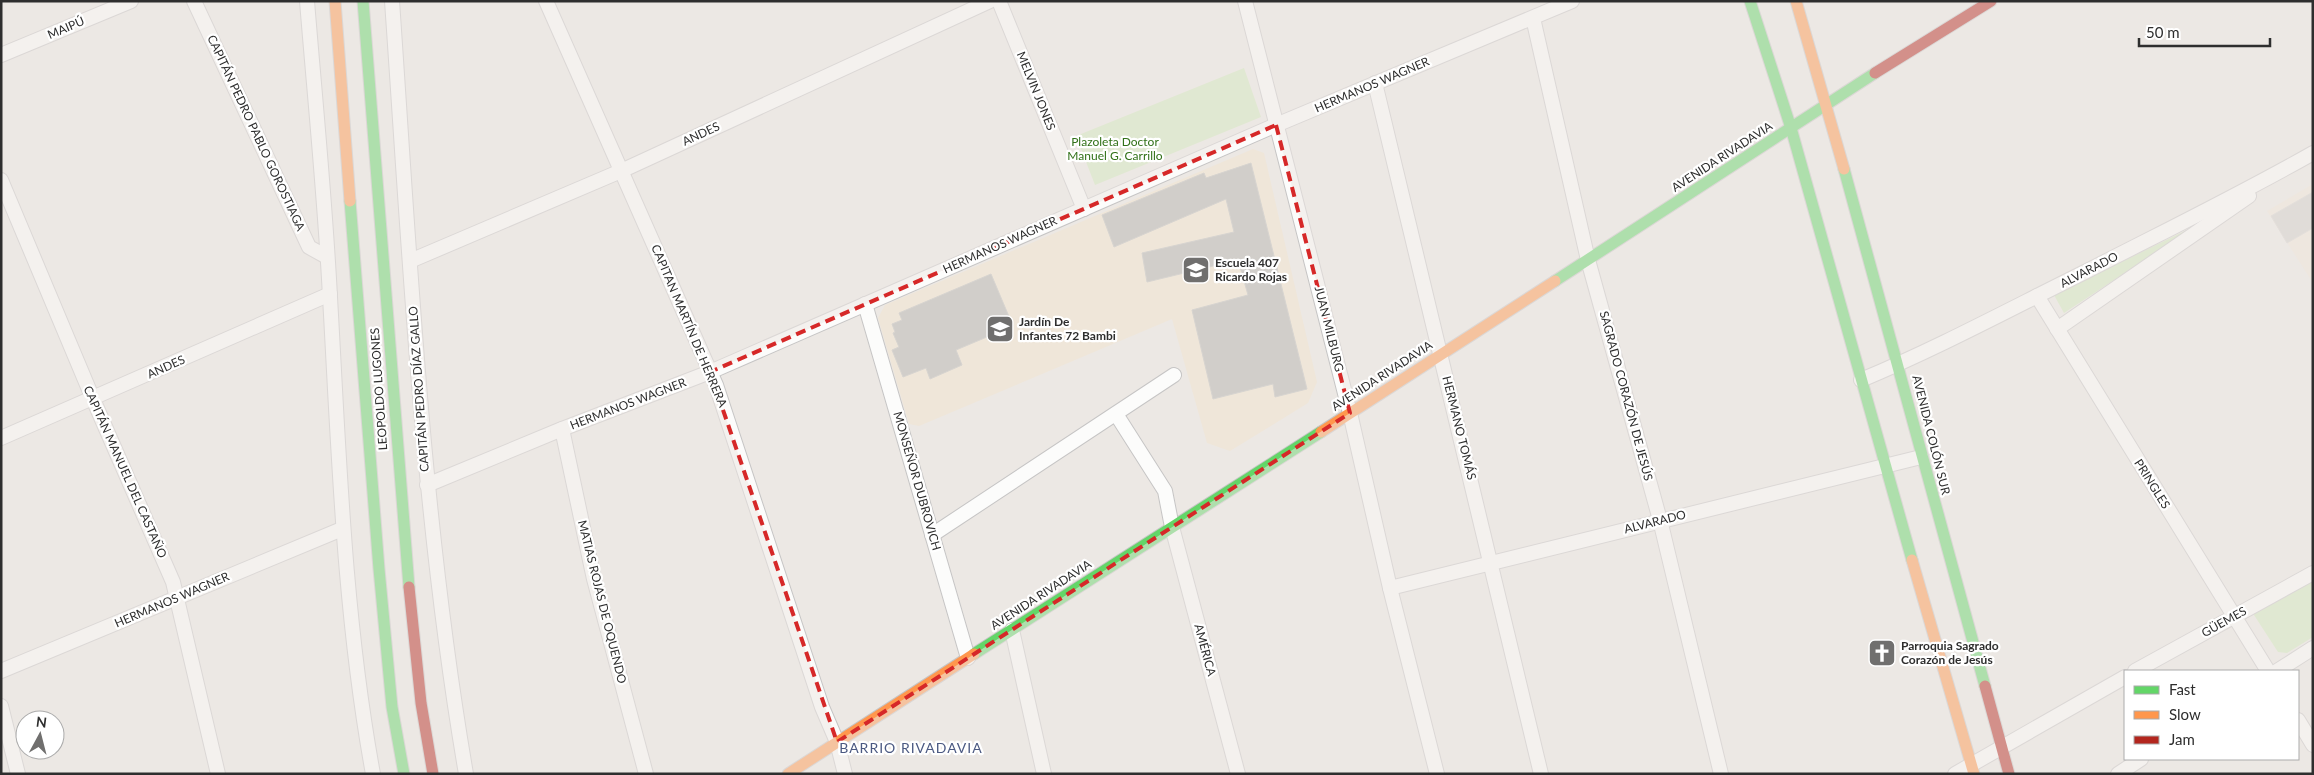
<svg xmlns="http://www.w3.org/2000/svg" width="2314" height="775" font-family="Lato,sans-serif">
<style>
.education{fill:#efe6d9}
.green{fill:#d1e8bc}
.building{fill:#d1ceca;stroke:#d7d4d0}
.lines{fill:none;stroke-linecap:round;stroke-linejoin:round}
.street-casing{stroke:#c6c5c5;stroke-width:16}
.fast-casing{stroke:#c6c5c5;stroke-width:13}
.slow-casing{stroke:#c6c5c5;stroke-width:13}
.jam-casing{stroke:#c6c5c5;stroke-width:13}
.street{stroke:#fcfcfb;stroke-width:14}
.fast{stroke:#63d668;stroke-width:11}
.slow{stroke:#ff974d;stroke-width:11}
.jam{stroke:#b3261e;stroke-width:11}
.marked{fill:none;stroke:#d62828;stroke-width:4;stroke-dasharray:10 6;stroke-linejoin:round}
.labels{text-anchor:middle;stroke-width:4.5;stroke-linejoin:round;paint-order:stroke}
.street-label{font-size:12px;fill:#2e2e2e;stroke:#fff}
.park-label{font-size:12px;fill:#317118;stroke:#fff}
.poi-label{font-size:12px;font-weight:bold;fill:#2e2e2e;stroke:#fff;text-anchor:start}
.neighbourhood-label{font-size:14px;letter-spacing:1px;fill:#4b5982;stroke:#fff}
</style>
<rect width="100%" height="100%" fill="#ece8e4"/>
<g class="education">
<polygon points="1253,149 1264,153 1317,382 1308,403 1230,451 1207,443 1172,319 919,426 909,424 878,318 885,305"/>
<polygon points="2313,184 2313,283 2267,211"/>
</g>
<g class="green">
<polygon points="1244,68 1261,117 1095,185 1076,136"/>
<polygon points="2199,224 2064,313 2054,295"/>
<polygon points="2313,579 2313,637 2287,653 2278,652 2254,615 2255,610"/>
</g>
<g class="building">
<polygon points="1251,163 1307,389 1275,397 1273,384 1213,399 1192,310 1248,295 1238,260 1147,282 1142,253 1234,232 1226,199 1114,247 1102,215 1204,173 1206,178"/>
<polygon points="2313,192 2313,228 2287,243 2271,216"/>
<polygon points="991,274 1013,326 956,350 962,365 930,379 926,368 903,377 892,350 899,347 893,333 895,332 892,324 902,320 899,313"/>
</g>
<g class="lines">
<g class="street-casing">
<g id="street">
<polyline points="194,1 309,247 327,257"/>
<path d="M307,1C315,100 325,198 330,297C339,456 344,616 373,774"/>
<path d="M392,1C410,259 422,518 466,774"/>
<polyline points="546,1 716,385 822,707 837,742 845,774"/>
<polyline points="999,1 1084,209"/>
<polyline points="1245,1 1350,413 1390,588 1437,774"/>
<polyline points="1533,18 1588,260 1660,520 1721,774"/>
<polyline points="1,55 131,1"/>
<polyline points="1375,83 1541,774"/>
<polyline points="1,180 93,399 173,582 218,774"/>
<polyline points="410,261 621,171 990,1"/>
<polyline points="2037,296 2268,671"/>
<polyline points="865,304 968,658"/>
<polyline points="2057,329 2249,196"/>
<path d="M1861,380C1938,348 2012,308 2087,271C2163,232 2239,195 2313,153"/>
<polyline points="1116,414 1165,491 1172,527 1238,774"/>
<polyline points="562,429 594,579 646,774"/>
<polyline points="1,438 330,294"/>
<polyline points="427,485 562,429 710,372 1276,125 1572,1"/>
<polyline points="932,535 1174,375"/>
<polyline points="1390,588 1921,457"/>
<polyline points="1012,630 1044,774"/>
<polyline points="1,671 342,529"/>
<polyline points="2135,671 2313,573"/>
<polyline points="2277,671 2313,648"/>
<polyline points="1,706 18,774"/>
<polyline points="2298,720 2313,745"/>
<polyline points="1955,774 2125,677"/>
<polyline points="2118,774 2141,759"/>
</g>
</g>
<g class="fast-casing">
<g id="fast">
<polyline points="363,1 409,587"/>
<polyline points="1750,1 1791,128 1912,560"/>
<path d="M1844,169C1892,341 1937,514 1985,686"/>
<polyline points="350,201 379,569 392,707 404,774"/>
<polyline points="1555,281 1875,73"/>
<polyline points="974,654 1321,432"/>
</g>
</g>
<g class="slow-casing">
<g id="slow">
<polyline points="335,1 350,201"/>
<polyline points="1796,1 1844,169"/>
<polyline points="1321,432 1555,281"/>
<polyline points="1912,560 1974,774"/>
<polyline points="788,774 974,654"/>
</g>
</g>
<g class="jam-casing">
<g id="jam">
<polyline points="1875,73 1991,1"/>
<polyline points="409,587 421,703 433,774"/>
<polyline points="1985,686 2009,774"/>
</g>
</g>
<use href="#street" class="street"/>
<use href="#fast" class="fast"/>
<use href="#slow" class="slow"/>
<use href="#jam" class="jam"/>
</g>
<path d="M0 0H2314V775H0ZM1276,125L1350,413L837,742L710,372Z" fill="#ece8e4" fill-opacity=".55" fill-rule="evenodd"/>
<path class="marked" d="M1276,125L1350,413L837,742L710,372Z"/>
<defs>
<g id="school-square" transform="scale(1.4375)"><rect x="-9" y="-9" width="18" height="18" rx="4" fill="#706f6e" stroke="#fff"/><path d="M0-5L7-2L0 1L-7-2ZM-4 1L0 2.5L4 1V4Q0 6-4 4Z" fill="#fff"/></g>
<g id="church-square" transform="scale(1.4375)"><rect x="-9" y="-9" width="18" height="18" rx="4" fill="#706f6e" stroke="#fff"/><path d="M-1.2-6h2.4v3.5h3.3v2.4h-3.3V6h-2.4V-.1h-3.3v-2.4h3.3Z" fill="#fff"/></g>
</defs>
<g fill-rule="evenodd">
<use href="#school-square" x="1196" y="270"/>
<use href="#school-square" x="1000" y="329"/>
<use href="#church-square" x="1882" y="653"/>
</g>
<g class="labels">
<g class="street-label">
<text transform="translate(66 28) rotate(-23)" y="4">MAIPÚ</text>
<text transform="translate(1372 85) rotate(-23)" y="4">HERMANOS WAGNER</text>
<text transform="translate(1036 91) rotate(68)" y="4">MELVIN JONES</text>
<text transform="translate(256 133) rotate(65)" y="4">CAPITÁN PEDRO PABLO GOROSTIAGA</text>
<text transform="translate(701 134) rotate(-25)" y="4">ANDES</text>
<text transform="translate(1722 157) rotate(-33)" y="4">AVENIDA RIVADAVIA</text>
<text transform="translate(1000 245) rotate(-24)" y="4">HERMANOS WAGNER</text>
<text transform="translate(2089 270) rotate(-27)" y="4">ALVARADO</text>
<text transform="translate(689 326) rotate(67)" y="4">CAPITAN MARTÍN DE HERRERA</text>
<text transform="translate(1329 329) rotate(76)" y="4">JUAN MILBURG</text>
<text transform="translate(166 367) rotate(-24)" y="4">ANDES</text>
<text transform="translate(1382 376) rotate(-33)" y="4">AVENIDA RIVADAVIA</text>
<text transform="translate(379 389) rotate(-94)" y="4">LEOPOLDO LUGONES</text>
<text transform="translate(419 389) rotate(-94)" y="4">CAPITÁN PEDRO DÍAZ GALLO</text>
<text transform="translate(1626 396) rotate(75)" y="4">SAGRADO CORAZÓN DE JESÚS</text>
<text transform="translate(628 404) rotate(-21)" y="4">HERMANOS WAGNER</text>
<text transform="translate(1459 428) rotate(76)" y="4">HERMANO TOMÁS</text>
<text transform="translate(1931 435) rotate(76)" y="4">AVENIDA COLÓN SUR</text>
<text transform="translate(125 472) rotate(66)" y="4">CAPITÁN MANUEL DEL CASTAÑO</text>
<text transform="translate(917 481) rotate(74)" y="4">MONSEÑOR DUBROVICH</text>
<text transform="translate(2152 484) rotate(58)" y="4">PRINGLES</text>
<text transform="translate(1655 522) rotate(-14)" y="4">ALVARADO</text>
<text transform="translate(1041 595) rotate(-33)" y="4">AVENIDA RIVADAVIA</text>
<text transform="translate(172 600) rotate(-23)" y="4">HERMANOS WAGNER</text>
<text transform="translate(602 602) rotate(76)" y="4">MATIAS ROJAS DE OQUENDO</text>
<text transform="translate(2224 622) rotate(-29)" y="4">GÜEMES</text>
<text transform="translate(1205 650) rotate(75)" y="4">AMÉRICA</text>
</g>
<g class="park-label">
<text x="1115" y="146">Plazoleta Doctor<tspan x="1115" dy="14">Manuel G. Carrillo</tspan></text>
</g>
<g class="poi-label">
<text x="1215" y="267">Escuela 407<tspan x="1215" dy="14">Ricardo Rojas</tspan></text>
<text x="1019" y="326">Jardín De<tspan x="1019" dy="14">Infantes 72 Bambi</tspan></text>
<text x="1901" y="650">Parroquia Sagrado<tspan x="1901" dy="14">Corazón de Jesús</tspan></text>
</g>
<g class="neighbourhood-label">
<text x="911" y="753">BARRIO RIVADAVIA</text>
</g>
</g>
<rect width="2314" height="775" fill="none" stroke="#2e2e2e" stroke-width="5"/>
<rect x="2124" y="670" width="175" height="90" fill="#ffffff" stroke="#ababab"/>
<rect x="2134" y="686" width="25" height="8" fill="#63d668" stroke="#ababab"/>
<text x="2169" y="695" font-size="15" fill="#2e2e2e">Fast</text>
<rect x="2134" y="711" width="25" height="8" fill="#ff974d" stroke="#ababab"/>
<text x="2169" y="720" font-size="15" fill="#2e2e2e">Slow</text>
<rect x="2134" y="736" width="25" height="8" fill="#b3261e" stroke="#ababab"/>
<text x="2169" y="745" font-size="15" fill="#2e2e2e">Jam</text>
<g transform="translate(40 735) rotate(7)"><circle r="24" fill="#ffffff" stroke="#ababab"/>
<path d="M0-4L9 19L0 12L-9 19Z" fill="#706f6e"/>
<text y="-8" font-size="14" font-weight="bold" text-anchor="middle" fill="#2e2e2e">N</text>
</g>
<path d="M2139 38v8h131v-8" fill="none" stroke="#2e2e2e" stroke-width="2.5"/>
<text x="2146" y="38" font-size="15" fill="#2e2e2e" stroke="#ffffff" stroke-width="4" paint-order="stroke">50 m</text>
</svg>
